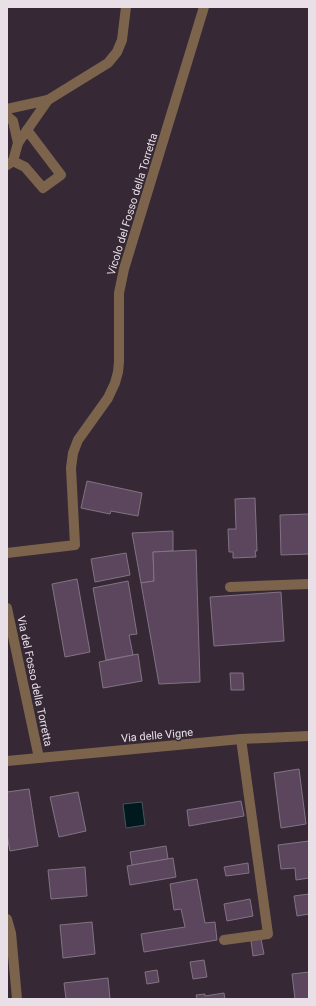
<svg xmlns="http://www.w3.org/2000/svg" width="316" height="1006" font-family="Roboto,sans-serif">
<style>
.water{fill:#00191f;stroke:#46545b}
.building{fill:#5b465d;stroke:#827383}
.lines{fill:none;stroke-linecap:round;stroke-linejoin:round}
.minor{stroke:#7c644c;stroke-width:10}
.labels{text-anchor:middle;stroke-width:3.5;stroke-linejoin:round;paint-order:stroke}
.street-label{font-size:11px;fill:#e8dfe7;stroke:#362935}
</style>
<rect width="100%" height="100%" fill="#362935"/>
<polygon class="water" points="142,802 145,825 126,828 123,804"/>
<g class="building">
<polygon points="87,481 142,493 138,516 111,511 110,514 81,508"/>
<polygon points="255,498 257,550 257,551 255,551 256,557 233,558 233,552 229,552 228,529 236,529 235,499"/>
<polygon points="309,514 309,554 281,555 280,515"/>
<polygon points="173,531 173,551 153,552 154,581 141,583 132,533"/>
<polygon points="196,550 200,682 159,684 141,583 154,581 153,552"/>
<polygon points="126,553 130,575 95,582 91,559"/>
<polygon points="77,579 90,652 65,657 52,584"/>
<polygon points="128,581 137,634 129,635 133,655 106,660 93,588"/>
<polygon points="281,592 284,641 214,646 210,597"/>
<polygon points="138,654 142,681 103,688 99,662"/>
<polygon points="230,673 243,673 244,690 231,690"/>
<polygon points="299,769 306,824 281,828 274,773"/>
<polygon points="29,789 38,846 10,851 7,835 7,792"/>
<polygon points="78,792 86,831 59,837 50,797"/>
<polygon points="241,801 244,816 189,826 187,810"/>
<polygon points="309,841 309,878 296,880 295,868 281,869 278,845"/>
<polygon points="166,846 168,859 132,865 130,852"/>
<polygon points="173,858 176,877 130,885 127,866"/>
<polygon points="248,863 249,873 226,876 224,867"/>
<polygon points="85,867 87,896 51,899 48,870"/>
<polygon points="197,879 205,923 215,922 217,940 144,952 141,934 185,927 181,909 174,910 170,884"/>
<polygon points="309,894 309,914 297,916 294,896"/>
<polygon points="250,899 253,916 227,921 224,904"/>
<polygon points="92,922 95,954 63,958 60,925"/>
<polygon points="261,939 264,954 253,956 251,941"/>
<polygon points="204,960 207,977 193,979 190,962"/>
<polygon points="157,970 159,982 147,984 145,972"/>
<polygon points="309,972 309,999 295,999 292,974"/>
<polygon points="108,978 110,999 66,999 64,983"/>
<polygon points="224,993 225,999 197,999 196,995 205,994 205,996"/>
</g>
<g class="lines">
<g class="minor">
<polyline points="48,100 108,63 117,52 122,40 126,7"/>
<polyline points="7,109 48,100 18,143"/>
<polyline points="7,116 13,121 18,143 13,161 7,165"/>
<polyline points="13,161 25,167 43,188 61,175 27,130"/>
<polyline points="7,553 75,545 71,468 73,453 78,440 108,398 115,383 118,372 119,362 119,293 124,269 204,7"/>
<polyline points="230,587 309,584"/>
<polyline points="7,608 39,758"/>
<polyline points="7,761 241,739 309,736"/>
<polyline points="7,919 11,933 17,999"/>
<polyline points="224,940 268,934 241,739"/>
</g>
</g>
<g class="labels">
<g class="street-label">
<text transform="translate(132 204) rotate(-73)" y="4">Vicolo del Fosso della Torretta</text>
<text transform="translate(35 681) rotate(78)" y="4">Via del Fosso della Torretta</text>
<text transform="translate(157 735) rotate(-5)" y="4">Via delle Vigne</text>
</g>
</g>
<rect width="316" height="1006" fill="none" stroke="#e8dfe7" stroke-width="16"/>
</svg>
